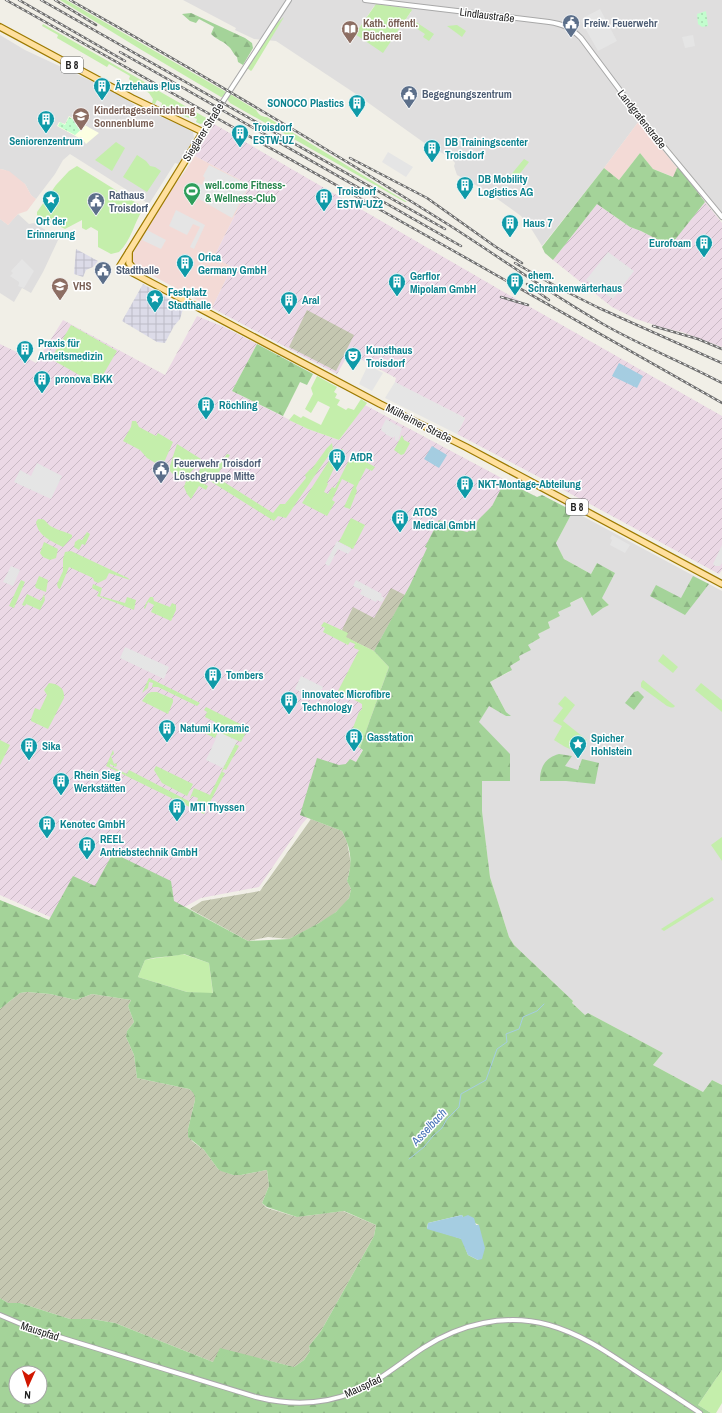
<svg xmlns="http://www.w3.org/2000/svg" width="722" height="1413" font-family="'Archivo Narrow',sans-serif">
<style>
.residential{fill:#dfdede;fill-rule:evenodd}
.commercial{fill:#f3dad6}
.industrial{fill:url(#industrial-furrows)}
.education{fill:#fcffe2}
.construction{fill:url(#construction-furrows)}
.grass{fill:#c4eeab}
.forest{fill:url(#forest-firs);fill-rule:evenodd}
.park{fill:url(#park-dots)}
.parking{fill:#e5e5e5}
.plaza{fill:url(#plaza-grid)}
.water{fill:#a5cde1}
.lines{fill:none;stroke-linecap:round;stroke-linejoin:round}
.stream{stroke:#a5cde1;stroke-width:1}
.tertiary-casing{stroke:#a8a8a8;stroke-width:6}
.primary-casing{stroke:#9d7a00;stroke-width:8}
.tertiary{stroke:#fff;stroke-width:4}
.primary{stroke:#ffe09e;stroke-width:5.5}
.rail-casing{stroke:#6f6f6f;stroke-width:2.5}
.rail{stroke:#fff;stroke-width:1;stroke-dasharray:3;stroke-linecap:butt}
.labels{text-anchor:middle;stroke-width:3;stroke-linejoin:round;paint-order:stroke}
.shield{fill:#fff;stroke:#646464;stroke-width:1}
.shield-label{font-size:10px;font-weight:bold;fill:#212121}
.street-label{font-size:11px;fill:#212121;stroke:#fff}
.education-label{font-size:11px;font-weight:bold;fill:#785e54;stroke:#fff;text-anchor:start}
.service-label{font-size:11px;font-weight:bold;fill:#4e5e75;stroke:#fff;text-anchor:start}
.culture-label{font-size:11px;font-weight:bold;fill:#0d838f;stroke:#fff;text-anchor:start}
.leisure-label{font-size:11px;font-weight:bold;fill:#27864d;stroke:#fff;text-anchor:start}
.water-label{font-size:12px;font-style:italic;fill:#4672b7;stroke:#fff}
</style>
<defs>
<pattern id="industrial-furrows" width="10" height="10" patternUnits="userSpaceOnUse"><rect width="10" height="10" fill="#ebd8e5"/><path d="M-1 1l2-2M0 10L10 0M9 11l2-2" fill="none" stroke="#c9b9c4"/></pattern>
<pattern id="construction-furrows" width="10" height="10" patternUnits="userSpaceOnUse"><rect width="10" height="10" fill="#c5c7b1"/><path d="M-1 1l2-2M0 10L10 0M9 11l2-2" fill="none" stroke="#a9ab98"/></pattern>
<pattern id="forest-firs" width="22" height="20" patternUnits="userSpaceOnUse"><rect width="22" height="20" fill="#a4d399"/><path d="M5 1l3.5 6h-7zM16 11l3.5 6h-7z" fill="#8db584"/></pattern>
<pattern id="park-dots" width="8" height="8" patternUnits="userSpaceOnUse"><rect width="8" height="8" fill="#c3fdce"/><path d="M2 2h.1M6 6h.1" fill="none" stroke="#a7d9b1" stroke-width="1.8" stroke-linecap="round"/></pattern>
<pattern id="plaza-grid" width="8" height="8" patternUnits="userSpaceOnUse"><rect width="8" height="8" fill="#dcdbe8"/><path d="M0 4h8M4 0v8" fill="none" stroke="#bcbcc7"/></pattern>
</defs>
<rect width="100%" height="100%" fill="#f1efe7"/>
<g class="residential">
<path d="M183,0H722V213L644,117L639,121L604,168L542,246L532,230L521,216L485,190L457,175L454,166L455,163L450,157L430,147L356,94L276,41L254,39L235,30L236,28ZM374,6L411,12L401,26L355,34Z"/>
<polygon points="0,35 25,50 117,93 136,106 180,125 193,132 194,138 187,151 179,164 175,163 149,204 70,154 63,160 55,174 36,199 31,195 25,184 5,170 0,169"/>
<polygon points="18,214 29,224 34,223 59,238 43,272 31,293 22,288 14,302 0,293 0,219 8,225"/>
<polygon points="573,511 722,591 722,1085 712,1080 703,1092 653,1065 663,1053 588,1013 585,1015 572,1003 573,1001 514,945 509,937 490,877 482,811 479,722 489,705 506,716 510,716 506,712 490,682 511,671 510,666 520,660 519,656 528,645 540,638 538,634 550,628 548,622 560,616 558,612 570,606 569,604 582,597 597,611 609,605 602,598 597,563 591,574 564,559 556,543"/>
</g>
<g class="commercial">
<polygon points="639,121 677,168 674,177 653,169 640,153 619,180 604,168"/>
<polygon points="195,156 250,185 214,257 232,267 212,308 137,267 132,259 133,253 148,227 175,184 183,174"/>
<polygon points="0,169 9,171 25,184 31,195 36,199 27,211 18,214 8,225 0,219"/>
</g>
<g class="industrial">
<polygon points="214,124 509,295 722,416 722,570 719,574 588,503 457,434 465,418 398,384 395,382 396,378 349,353 337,374 212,308 232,267 214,257 250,185 195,156"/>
<polygon points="705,202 722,223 722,347 682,332 664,328 636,319 612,307 553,260 597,204 630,227 641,231 670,245"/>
<polygon points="197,316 224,327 257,344 232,391 308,429 339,440 365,405 537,497 360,748 363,749 356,762 302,824 259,887 201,898 114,945 0,895 0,344 27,357 27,358 36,363 63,320 165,375"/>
</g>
<polygon class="education" points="69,116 90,128 99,133 86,144 81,137 79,138 57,126 59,122 65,124"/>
<g class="construction">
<polygon points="307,310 354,335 336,371 289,347"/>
<polygon points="391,588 405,595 374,651 345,637 342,630 353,607 374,618"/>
<polygon points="311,819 342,831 347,842 351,864 347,881 351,889 349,898 342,907 330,917 301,933 289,939 268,937 248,941 190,909 202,901 260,891"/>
<polygon points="27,992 50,994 76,1000 92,994 131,1000 128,1006 134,1022 127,1031 126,1037 134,1055 137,1078 189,1089 193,1092 195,1095 195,1100 188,1129 192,1141 204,1150 218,1169 233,1175 241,1175 267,1170 269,1186 262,1203 267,1208 297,1217 343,1211 376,1225 374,1236 321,1331 309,1346 310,1351 304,1360 294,1367 258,1358 213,1362 115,1323 92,1319 70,1319 20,1303 8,1303 0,1298 0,1009 20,993"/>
</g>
<g class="grass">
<polygon points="60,0 66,0 226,92 222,97 221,97 140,49"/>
<polygon points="376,4 411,9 412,10 383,53 355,34"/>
<polygon points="284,17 252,70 251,71 247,68 277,23"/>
<polygon points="413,20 434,34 429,41 423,37 425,34 410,24"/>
<polygon points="43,24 157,89 157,90 208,119 204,123 200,124 196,122 197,119 190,116 189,118 161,107 162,103 157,100 155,104 152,103 153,99 149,93 131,82 131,81 129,79 130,76 109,64 107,67 57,38 58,35 42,26"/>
<polygon points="457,25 466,31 462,37 447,26"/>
<path d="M230,94L256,110C259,115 262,117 267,117L407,202H405L230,103L227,99Z"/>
<polygon points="116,142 125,148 112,171 95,160"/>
<polygon points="137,155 146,161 150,166 155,167 161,171 147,192 123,177"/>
<polygon points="524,159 529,162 514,181 509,177"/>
<path d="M77,166L143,207V209C134,223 131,241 119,252L111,254L98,247V231L91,227L86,230L82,228V220L65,229L37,215V212L56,185L69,171Z"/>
<polygon points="71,325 117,351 97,385 51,359"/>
<polygon points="317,376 337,387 334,392 337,394 335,398 340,400 337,405 346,410 348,408 354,410 361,399 367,403 339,440 308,429 289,420 294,414 301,418 303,416 321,425 330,407 318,401 311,413 305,409 313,394 311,388"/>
<polygon points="132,421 136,421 139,427 156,436 158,433 173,442 162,467 147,458 140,450 123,441 131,427"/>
<polygon points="402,435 404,440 410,443 404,454 401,455 394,450"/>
<path d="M332,443L333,449L286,518L278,516L274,521L199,474C199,464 211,458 221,463L227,454L230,455L216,477L273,513L280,504H285L306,478L305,475L310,469L311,470L327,448Z"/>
<path d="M177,444L201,459C195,467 188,481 176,475C173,474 171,473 169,469Z"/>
<polygon points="343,449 327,483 328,484 324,492 328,494 332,487 335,488 352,454 375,467 372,471 366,468 356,488 357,491 350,509 344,507 354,485 342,479 332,500 335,502 327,516 302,503 336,450"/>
<polygon points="191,479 195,479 208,486 206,490 199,486 191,499 187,494 184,487 186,481"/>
<polygon points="351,518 365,525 353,549 339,542"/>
<path d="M38,519C46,519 44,520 49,525C54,529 66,532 72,535V537L63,547C51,541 38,536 36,522Z"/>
<polygon points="87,532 90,534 85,545 82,544 79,550 74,547 75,542 79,539 82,540"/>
<polygon points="44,542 58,549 56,558 50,560 43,557 40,553"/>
<polygon points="71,551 128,578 130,580 109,573 106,579 98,583 94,581 93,578 69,567 60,589 58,588 57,584 63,571 63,559 65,552"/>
<polygon points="39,576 48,580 46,592 36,588 35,586"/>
<polygon points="21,580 25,582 14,608 9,606"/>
<polygon points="93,584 102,588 100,596 125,603 127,597 136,600 134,610 114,602 97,596 99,592 92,588"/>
<polygon points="27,594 41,601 44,594 45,600 40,610 26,604 25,606 22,605"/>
<polygon points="150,597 153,597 154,601 170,607 172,603 176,605 176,610 171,621 151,612 154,605 148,602 145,609 144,608 146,603"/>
<polygon points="324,622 348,633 346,637 374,651 389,667 360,748 348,741 359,712 362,709 362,704 338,691 359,650 354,648 355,644 350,642 348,645 323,632 325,628 321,626"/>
<polygon points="663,654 678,667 673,673 658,661"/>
<polygon points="149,678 200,703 197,706 158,687 152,687 153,683 149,682 148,688 142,693"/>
<path d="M643,680L675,706C673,709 670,707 667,706L641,687V683Z"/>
<path d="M49,683C58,684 65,688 64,698L48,729L31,721V719L35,708L40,710L47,695L44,690Z"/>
<polygon points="701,683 722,700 722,712 695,690"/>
<polygon points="151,692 157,692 173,699 173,702 168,714 142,701 147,694"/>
<path d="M565,696L575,705L563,721L587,740C575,755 568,749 554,740L562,726L553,721L563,708L558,704Z"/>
<polygon points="206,707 246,727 247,730 241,742 218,732 215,738 202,732 205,725 212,729 215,722 205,717 207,712 204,710"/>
<polygon points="0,740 10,745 0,765"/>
<polygon points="235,744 239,746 226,770 224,769 222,772 225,773 208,806 197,801 198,798 192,796 191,798 190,798 194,788 210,795"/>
<polygon points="113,750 114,754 111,756 114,764 116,763 117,765 116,767 110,764 110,766 127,774 129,770 206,810 204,814 106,766"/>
<polygon points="156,766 193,784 187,796 162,783 154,770"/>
<polygon points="722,837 722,861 711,845"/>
<polygon points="712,897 714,900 664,931 661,929"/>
<path d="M183,954L209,963L213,994L187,992L138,977L145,960C158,957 171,957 183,954Z"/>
<polygon points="722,1370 722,1403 716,1413 711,1413 698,1405"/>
</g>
<g class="forest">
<path d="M191,13L245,38L252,43L253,48L243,65L238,62L237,57C233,54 232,49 228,46C223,41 217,40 211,34L214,27L199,19L196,23L190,21L182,14Z"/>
<polygon points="640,153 653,169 673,177 677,168 679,168 705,202 670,246 641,231 630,227 597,204 553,260 545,253 542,247 604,168 619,180"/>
<polygon points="257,344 313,374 307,385 300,382 283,416 232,391"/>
<path d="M505,481L537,497L542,495L573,511L556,543L564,559L591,574L597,563L615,573L602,598L609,605L603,608L592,616L582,597L570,603L571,606L558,612L560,616L548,622L550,628L538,634L540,638L528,645L531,650L519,656L520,660L510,666L512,670L490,682L506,712L511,716H506L489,706L479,722L510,754V781H482V811L490,877L509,937L514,945L573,1001L572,1003L585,1015L588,1013L663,1053L653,1065L703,1092L712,1080L722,1085V1370L698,1405L711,1413H0V1298L8,1303H20L70,1319H92L115,1323L213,1362L220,1348L294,1367L304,1360L310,1351L309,1346L321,1331L374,1236L376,1225L344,1211L297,1217L267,1207L262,1203L269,1186L267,1170L241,1175H233L221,1171L218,1169L204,1150L188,1137V1129L195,1100C195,1094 193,1092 189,1089L137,1078L134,1055L126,1037L127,1031L134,1022L128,1006L131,1000L92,994L76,1000L50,994L27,992L20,993L0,1009V900L49,920L73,876L95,886L113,853L171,881L174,901L248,941L289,939L319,923L336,912L349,898L351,889L347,881C353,861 351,849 342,831L300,815L317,758L339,765L346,764L350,759L356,762L363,750L360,748L389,667L374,651L410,585L427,548L425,547L439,520L463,531L467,532L472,530L479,519L492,506ZM184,954L209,963L213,993L187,992L138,977L145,960C158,956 171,957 184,954ZM462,1215L463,1217L479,1225L478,1260L468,1255L462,1239L427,1228L428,1223ZM16,1373H40V1397H16Z"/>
<polygon points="693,576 709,584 685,615 650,596 656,585 681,598"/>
<polygon points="638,691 644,697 634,710 625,703 634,692"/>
<path d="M559,754L572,756L565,766L578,770L582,759L599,763L595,784L566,781H540C540,767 545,758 559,754Z"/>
</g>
<g class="park">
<polygon points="706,11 708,26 702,27 698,24 697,14"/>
<polygon points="69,117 85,126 75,135 58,126 60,122 65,125"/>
</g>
<g class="parking">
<polygon points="600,9 617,41 598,51 581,21 583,18"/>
<polygon points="693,35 695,46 685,48 682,37"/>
<polygon points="388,152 413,167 406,177 382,162"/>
<polygon points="209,165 249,185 232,218 192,195 198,183 202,185 205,178 203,176"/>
<polygon points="176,210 205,225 194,249 190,247 200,227 193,224 187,235 169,226"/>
<polygon points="147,230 166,240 161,249 142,240"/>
<polygon points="608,252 634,271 613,299 586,280"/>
<polygon points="22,259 34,271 24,288 18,286 19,284 19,282 10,276 13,273 11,271"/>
<polygon points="368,365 383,373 372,391 359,384"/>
<polygon points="395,382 465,418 457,434 385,398"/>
<polygon points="386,419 402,428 398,441 395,440 395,436 393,438 385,434 386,432 385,433 382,431 381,429"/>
<polygon points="37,463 62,476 51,499 14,482 20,470 31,476"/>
<polygon points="612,535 630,545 625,553 610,545 612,540 610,538"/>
<polygon points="337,541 352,549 348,554 338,549 329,566 325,564"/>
<polygon points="722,545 722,563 720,566 715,566 713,564"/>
<polygon points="11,566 20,570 13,586 3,582"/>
<polygon points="356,580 382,594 381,596 384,598 382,602 377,600 376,602 360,594 362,590 353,586"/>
<polygon points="125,647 169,667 164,679 120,658"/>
<polygon points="301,676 323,687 316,700 295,689"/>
<polygon points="219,732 237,741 223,768 206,760"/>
</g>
<g class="plaza">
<polygon points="76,249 98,261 93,267 86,270 83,277 74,274"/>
<polygon points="143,284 181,306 183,309 180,319 174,326 165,343 157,342 122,321"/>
</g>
<g class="water">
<polygon points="619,363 643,376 637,388 612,376"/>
<polygon points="432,446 447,455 439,468 424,459"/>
<polygon points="462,1215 463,1217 468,1215 474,1218 476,1225 479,1225 485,1248 482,1259 478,1260 468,1255 461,1239 427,1229 428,1223"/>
</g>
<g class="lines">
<polyline class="stream" points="409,1159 424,1147 433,1136 442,1128 447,1119 459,1107 461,1094 486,1080 497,1049 507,1042 506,1034 519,1029 523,1017 537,1011 544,1004"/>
<g class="tertiary-casing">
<g id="tertiary">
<path d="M365,0L549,22C563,24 571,28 581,38L646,125L722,217"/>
<polyline points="203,132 289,0"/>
<path d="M0,1315L33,1329L256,1397C288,1405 323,1405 354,1392C380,1381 400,1363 423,1348C460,1324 505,1313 549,1325C581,1334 607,1352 634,1370C656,1384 678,1398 700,1413"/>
</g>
</g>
<g class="primary-casing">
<g id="primary">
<polyline points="0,27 132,98 203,132 120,266 380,404 466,447 722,584"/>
<polyline points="129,252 129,263 137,273"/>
</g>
</g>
<use href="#tertiary" class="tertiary"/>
<use href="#primary" class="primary"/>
<g class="rail-casing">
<g id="rail">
<polyline points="6,0 452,250 722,403"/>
<polyline points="19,0 125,61"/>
<polyline points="41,0 445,229"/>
<polyline points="55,0 96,25"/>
<path d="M70,0C198,72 325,147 449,225C501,258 550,294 603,324C641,346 683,362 722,383"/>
<polyline points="120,52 461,246"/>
<polyline points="350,158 427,198 496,247 522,263"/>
<polyline points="515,263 559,288 599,308 722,363"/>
<polyline points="527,284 549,300"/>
<polyline points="501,297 528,305"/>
<polyline points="653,326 698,339 722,349"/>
</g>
</g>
<use href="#rail" class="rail"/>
</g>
<defs>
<g id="civic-pin" transform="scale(0.9)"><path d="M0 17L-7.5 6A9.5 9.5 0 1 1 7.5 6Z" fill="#5c6f8a" stroke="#fff"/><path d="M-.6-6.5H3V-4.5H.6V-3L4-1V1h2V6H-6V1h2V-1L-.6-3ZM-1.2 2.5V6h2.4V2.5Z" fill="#fff"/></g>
<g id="library-pin" transform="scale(0.9)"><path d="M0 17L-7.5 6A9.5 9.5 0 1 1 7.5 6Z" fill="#8d6e63" stroke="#fff"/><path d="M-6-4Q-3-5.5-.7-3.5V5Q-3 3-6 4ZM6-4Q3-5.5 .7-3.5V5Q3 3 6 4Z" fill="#fff"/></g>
<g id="building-pin" transform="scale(0.9)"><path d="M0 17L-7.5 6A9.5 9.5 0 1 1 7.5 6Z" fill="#0f9aa8" stroke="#fff"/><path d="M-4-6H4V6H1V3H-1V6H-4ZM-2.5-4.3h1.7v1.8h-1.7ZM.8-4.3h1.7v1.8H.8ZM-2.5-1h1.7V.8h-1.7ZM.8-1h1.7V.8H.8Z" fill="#fff"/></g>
<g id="school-pin" transform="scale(0.9)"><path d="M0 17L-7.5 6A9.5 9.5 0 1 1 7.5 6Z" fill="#8d6e63" stroke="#fff"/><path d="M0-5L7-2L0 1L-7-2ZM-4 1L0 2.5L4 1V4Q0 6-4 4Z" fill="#fff"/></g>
<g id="stadium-pin" transform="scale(0.9)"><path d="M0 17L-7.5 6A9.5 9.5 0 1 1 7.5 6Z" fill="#2e9e5b" stroke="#fff"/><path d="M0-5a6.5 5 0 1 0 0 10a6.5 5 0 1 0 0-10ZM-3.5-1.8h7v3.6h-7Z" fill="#fff"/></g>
<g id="sight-pin" transform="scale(0.9)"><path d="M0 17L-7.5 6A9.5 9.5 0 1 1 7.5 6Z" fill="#0f9aa8" stroke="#fff"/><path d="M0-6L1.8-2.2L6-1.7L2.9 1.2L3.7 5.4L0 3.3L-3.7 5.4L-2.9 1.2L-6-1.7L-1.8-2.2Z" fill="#fff"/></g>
<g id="theatre-pin" transform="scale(0.9)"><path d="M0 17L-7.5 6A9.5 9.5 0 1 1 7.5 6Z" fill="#0f9aa8" stroke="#fff"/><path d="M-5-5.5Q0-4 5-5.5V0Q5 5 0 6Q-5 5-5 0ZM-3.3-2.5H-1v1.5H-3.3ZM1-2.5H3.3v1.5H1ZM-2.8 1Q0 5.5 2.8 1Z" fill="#fff"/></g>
</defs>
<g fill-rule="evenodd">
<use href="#civic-pin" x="571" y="23"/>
<use href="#library-pin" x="350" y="29"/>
<use href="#building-pin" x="102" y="86"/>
<use href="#civic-pin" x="409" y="94"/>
<use href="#building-pin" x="357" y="103"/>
<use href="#school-pin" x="81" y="116"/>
<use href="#building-pin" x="46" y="119"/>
<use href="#building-pin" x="240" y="133"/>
<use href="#building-pin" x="432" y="148"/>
<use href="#building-pin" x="465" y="185"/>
<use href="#stadium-pin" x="192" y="191"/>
<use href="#building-pin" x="324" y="197"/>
<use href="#sight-pin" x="51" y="199"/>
<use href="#civic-pin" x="96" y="201"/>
<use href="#building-pin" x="510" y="223"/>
<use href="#building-pin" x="704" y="243"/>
<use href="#building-pin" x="185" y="263"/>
<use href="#civic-pin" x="103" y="270"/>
<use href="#building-pin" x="515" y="281"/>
<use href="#building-pin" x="397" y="282"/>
<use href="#school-pin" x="60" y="286"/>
<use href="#sight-pin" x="155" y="298"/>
<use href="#building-pin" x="289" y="300"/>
<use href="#building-pin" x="25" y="349"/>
<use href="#theatre-pin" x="353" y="356"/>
<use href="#building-pin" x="42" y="379"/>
<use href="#building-pin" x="206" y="405"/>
<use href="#building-pin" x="337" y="457"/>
<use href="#civic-pin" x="161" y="469"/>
<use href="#building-pin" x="465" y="484"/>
<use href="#building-pin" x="400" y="518"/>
<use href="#building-pin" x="213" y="675"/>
<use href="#building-pin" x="289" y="700"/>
<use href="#building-pin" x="167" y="728"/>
<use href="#building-pin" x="354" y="737"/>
<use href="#sight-pin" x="578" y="744"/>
<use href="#building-pin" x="29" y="746"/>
<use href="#building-pin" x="61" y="781"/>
<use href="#building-pin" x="177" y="807"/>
<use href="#building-pin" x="47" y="824"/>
<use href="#building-pin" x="87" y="845"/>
</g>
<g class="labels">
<g class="shield">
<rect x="61" y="57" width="22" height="16" rx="3"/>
<rect x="566" y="499" width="22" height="16" rx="3"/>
</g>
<g class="shield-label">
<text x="72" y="69">B 8</text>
<text x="577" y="511">B 8</text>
</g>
<g class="street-label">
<text transform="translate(487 15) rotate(7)" y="4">Lindlaustraße</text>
<text transform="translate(642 119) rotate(52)" y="4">Landgrafenstraße</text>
<text transform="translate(203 132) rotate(-58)" y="4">Sieglarer Straße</text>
<text transform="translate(419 423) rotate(27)" y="4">Mülheimer Straße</text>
<text transform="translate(40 1331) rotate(18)" y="4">Mauspfad</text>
<text transform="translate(363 1386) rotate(-25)" y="4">Mauspfad</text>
</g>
<g class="education-label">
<text x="363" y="27">Kath. öffentl.<tspan x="363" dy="13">Bücherei</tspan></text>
<text x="94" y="114">Kindertageseinrichtung<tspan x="94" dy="13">Sonnenblume</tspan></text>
<text x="73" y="290">VHS</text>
</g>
<g class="service-label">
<text x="584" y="27">Freiw. Feuerwehr</text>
<text x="422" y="98">Begegnungszentrum</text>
<text x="109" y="199">Rathaus<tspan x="109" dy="13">Troisdorf</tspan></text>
<text x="116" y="274">Stadthalle</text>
<text x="174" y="467">Feuerwehr Troisdorf<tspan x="174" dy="13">Löschgruppe Mitte</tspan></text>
</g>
<g class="culture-label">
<text x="115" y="90">Ärztehaus Plus</text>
<text x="344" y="107" text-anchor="end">SONOCO Plastics</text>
<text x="253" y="131">Troisdorf<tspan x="253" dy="13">ESTW-UZ</tspan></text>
<text x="46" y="145" text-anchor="middle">Seniorenzentrum</text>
<text x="445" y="146">DB Trainingscenter<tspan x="445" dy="13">Troisdorf</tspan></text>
<text x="478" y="183">DB Mobility<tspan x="478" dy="13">Logistics AG</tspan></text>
<text x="337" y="195">Troisdorf<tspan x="337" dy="13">ESTW-UZ2</tspan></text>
<text x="51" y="225" text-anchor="middle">Ort der<tspan x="51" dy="13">Erinnerung</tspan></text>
<text x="523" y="227">Haus 7</text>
<text x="691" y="247" text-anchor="end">Eurofoam</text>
<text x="198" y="261">Orica<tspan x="198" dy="13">Germany GmbH</tspan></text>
<text x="528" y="279">ehem.<tspan x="528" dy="13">Schrankenwärterhaus</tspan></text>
<text x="410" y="280">Gerflor<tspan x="410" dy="13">Mipolam GmbH</tspan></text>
<text x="168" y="296">Festplatz<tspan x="168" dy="13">Stadthalle</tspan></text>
<text x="302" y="304">Aral</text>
<text x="38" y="347">Praxis für<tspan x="38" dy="13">Arbeitsmedizin</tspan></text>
<text x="366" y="354">Kunsthaus<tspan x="366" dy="13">Troisdorf</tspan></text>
<text x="55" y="383">pronova BKK</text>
<text x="219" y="409">Röchling</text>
<text x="350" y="461">AfDR</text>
<text x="478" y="488">NKT-Montage-Abteilung</text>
<text x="413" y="516">ATOS<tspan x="413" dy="13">Medical GmbH</tspan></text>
<text x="226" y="679">Tombers</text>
<text x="302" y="698">innovatec Microfibre<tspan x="302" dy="13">Technology</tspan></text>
<text x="180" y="732">Natumi Koramic</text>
<text x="367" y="741">Gasstation</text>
<text x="591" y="742">Spicher<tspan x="591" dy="13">Hohlstein</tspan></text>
<text x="42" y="750">Sika</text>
<text x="74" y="779">Rhein Sieg<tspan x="74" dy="13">Werkstätten</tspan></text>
<text x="190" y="811">MTI Thyssen</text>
<text x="60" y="828">Kenotec GmbH</text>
<text x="100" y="843">REEL<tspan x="100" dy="13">Antriebstechnik GmbH</tspan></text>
</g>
<g class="leisure-label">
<text x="205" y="189">well.come Fitness-<tspan x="205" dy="13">&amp; Wellness-Club</tspan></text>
</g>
<g class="water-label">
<text transform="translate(429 1127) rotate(-47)" y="4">Asselbach</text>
</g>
</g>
<g transform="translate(28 1385) rotate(183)"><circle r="19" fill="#ffffff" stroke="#a6a6a6"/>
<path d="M0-3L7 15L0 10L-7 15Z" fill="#d11700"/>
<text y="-6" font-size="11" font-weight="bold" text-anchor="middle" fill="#212121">N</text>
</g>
</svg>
